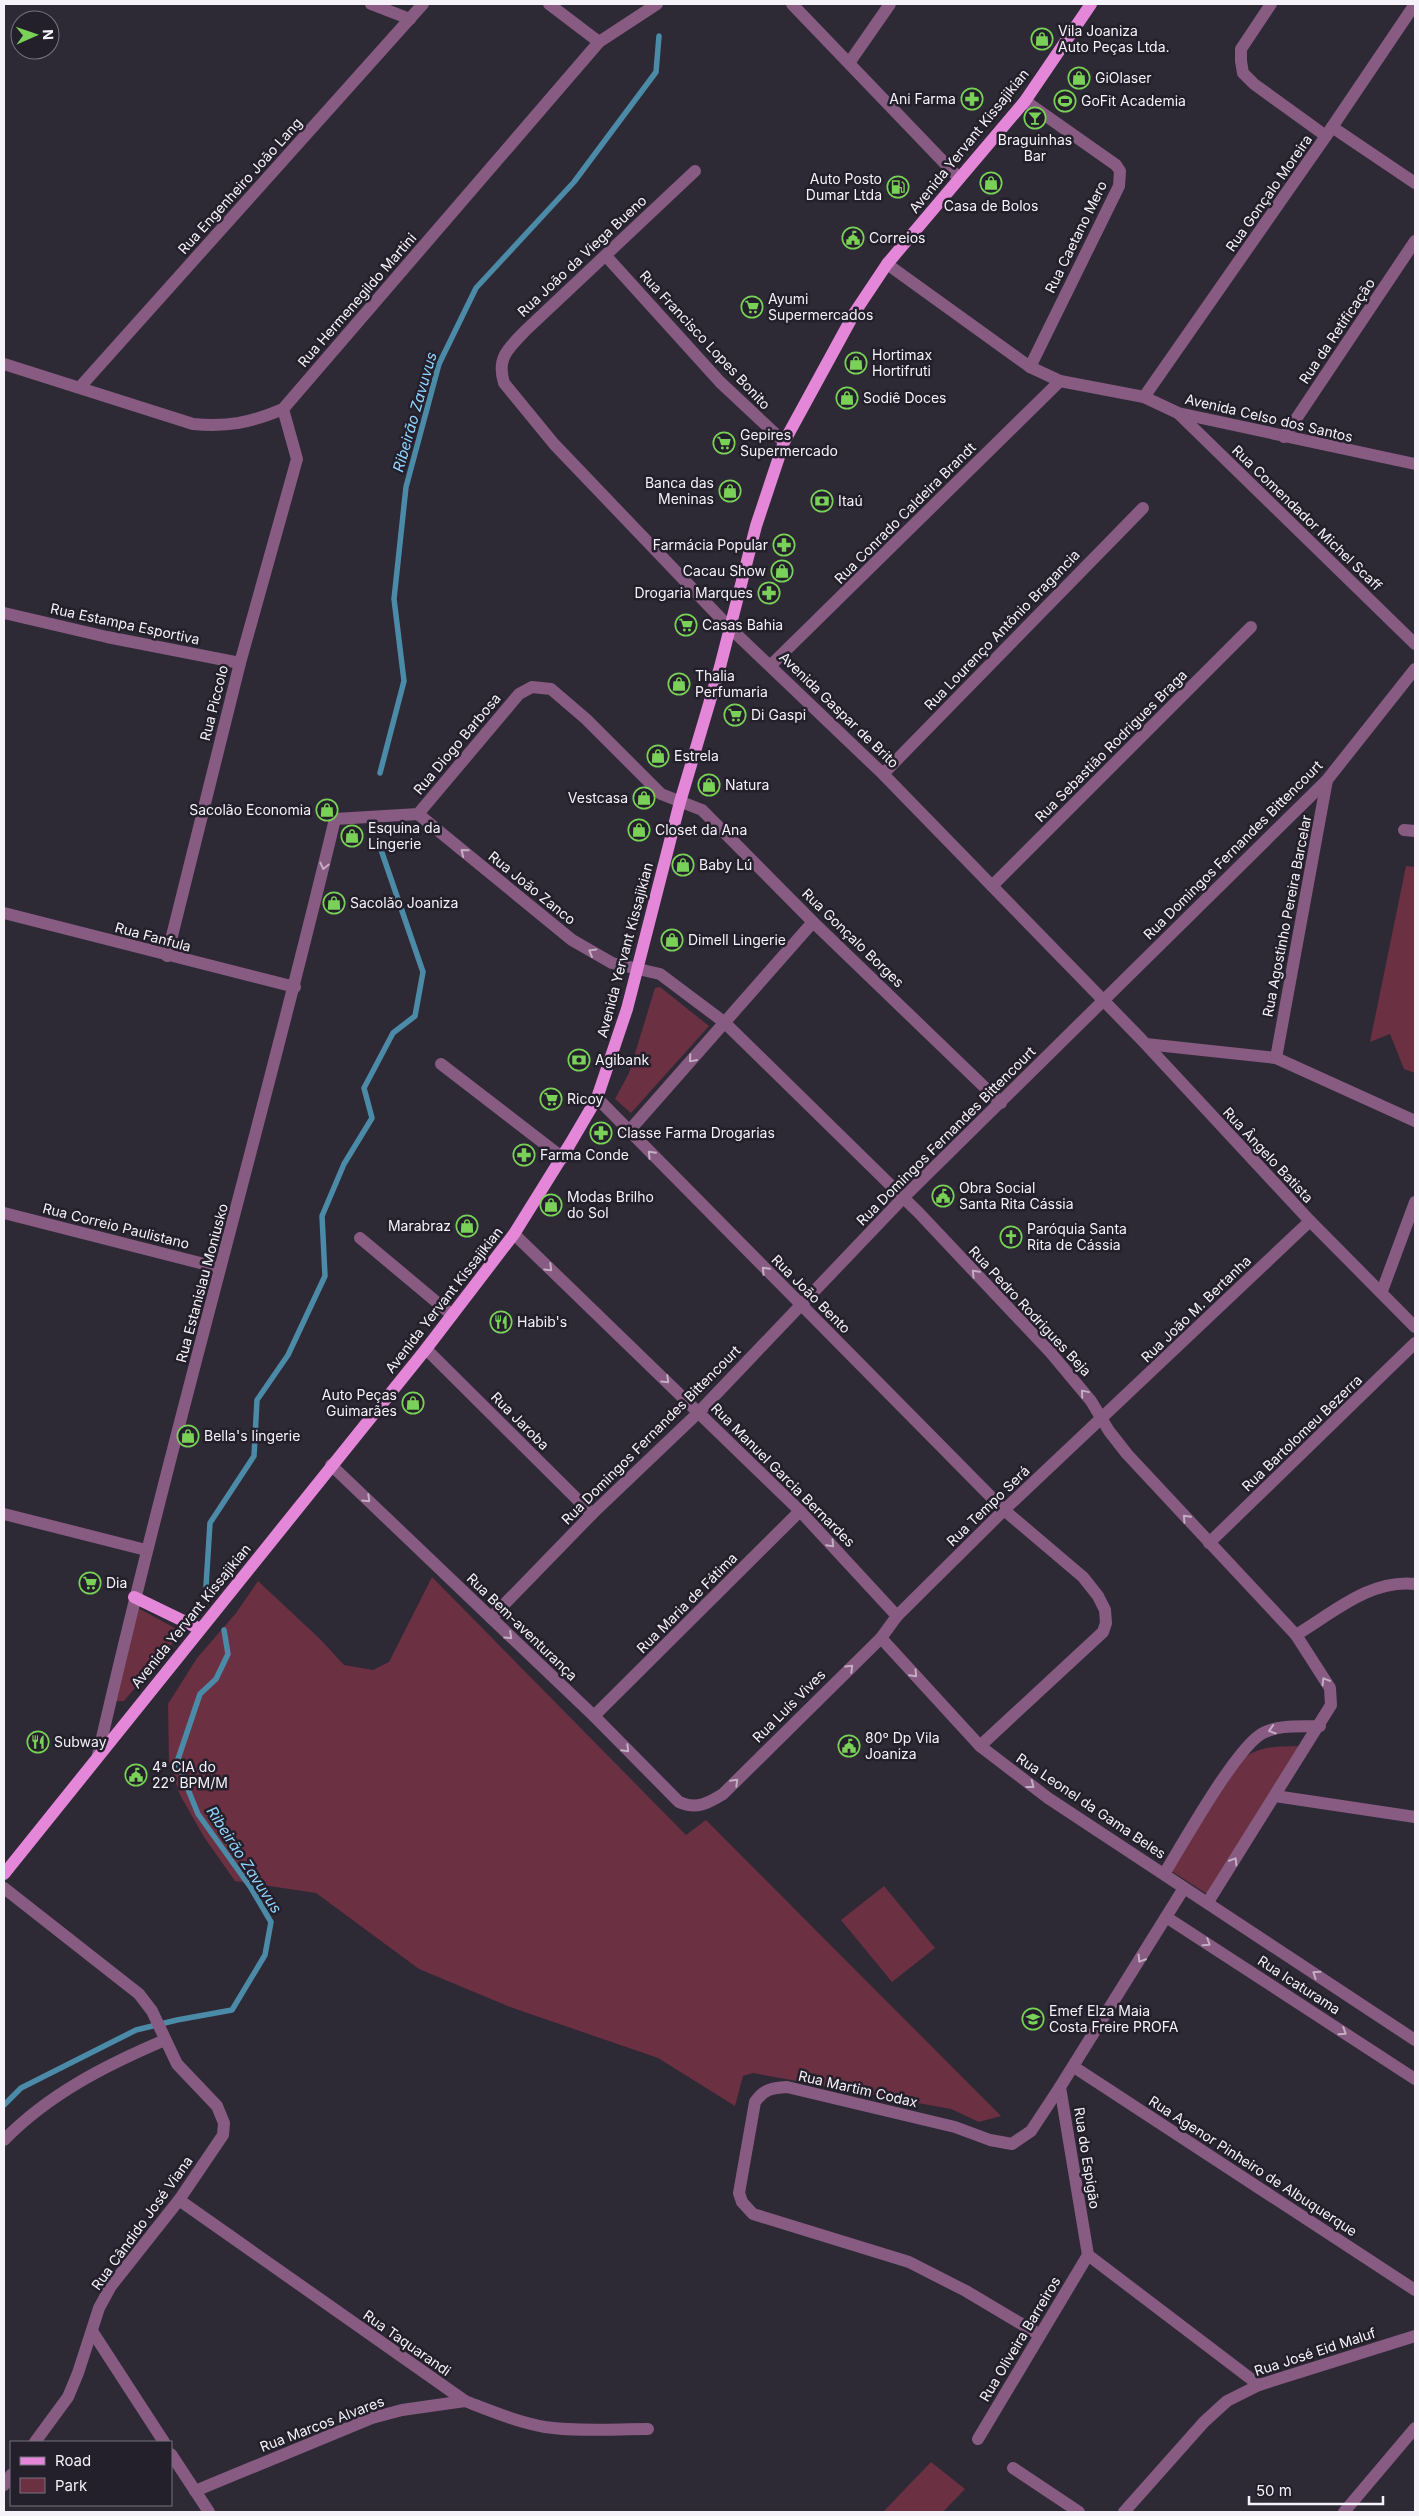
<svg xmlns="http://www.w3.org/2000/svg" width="1419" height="2516" font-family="Inter,sans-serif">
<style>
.green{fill:#6b3041}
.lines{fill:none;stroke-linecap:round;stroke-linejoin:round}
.stream{stroke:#4b8ba8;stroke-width:5.5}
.minor{stroke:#885b82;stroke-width:12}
.major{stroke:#e587d9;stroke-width:12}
.oneway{stroke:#c4aec4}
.labels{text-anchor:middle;stroke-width:5;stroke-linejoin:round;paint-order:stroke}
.poi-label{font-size:14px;fill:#f5f2fa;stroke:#231f2b;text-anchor:start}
.street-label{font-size:14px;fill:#f5f2fa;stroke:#231f2b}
.water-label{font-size:15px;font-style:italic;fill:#91d6ff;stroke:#231f2b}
</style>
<rect width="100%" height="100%" fill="#2d2935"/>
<g class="green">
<polygon points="1406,866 1415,867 1415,1073 1404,1069 1390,1034 1370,1042"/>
<polygon points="660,987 709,1026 631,1113 615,1099 629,1073 655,988"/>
<polygon points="432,1577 686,1835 706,1820 1001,2116 979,2122 951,2109 753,2073 743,2076 735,2106 658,2058 510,2007 419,1969 316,1893 235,1881 204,1837 180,1795 169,1761 168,1704 197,1658 236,1613 258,1581 320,1639 344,1665 373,1670 389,1662"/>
<polygon points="138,1608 182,1632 124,1701 116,1701"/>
<path d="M1299,1746L1207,1894L1170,1870L1243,1759C1260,1745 1277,1747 1299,1746Z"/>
<polygon points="884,1886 935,1948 892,1982 841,1920"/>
<polygon points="931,2462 965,2489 943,2512 883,2512"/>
</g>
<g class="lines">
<g class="stream">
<polyline points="380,773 404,681 394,599 406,487 439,364 476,288 574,182 656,72 659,36"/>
<polyline points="206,1586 210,1523 254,1456 257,1400 288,1355 325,1276 322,1216 344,1164 372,1118 364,1088 393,1033 415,1016 423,972 378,841"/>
<polyline points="4,2105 21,2088 136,2030 177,2020 232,2010 265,1955 271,1922 251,1888 198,1814 177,1762 200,1694 216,1679 228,1654 224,1630"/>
</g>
<g class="minor">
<polyline points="371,4 410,19"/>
<polyline points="549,4 599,42"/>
<polyline points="792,4 959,178"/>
<polyline points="1271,4 1241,49 1241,61 1243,73 1254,84 1326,136"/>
<polyline points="849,63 890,4"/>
<polyline points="1025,101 1116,165 1120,171 1119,186 1030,367"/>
<polyline points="1332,127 1415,183"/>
<path d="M695,171L526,330C509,348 496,357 504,383L554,444L730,628L883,774L1141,1039L1310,1221L1415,1327"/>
<polyline points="606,256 720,382 784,442"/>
<polyline points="887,264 1030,367 1060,381 1144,397 1178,413 1415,464"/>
<path d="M4,364L193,424C228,427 250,423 283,409L599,42L657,4"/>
<polyline points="80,387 423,4"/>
<polyline points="1144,397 1326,136 1415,4"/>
<polyline points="1178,413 1415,644"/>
<polyline points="1284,437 1415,241"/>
<polyline points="4,613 107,637 240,663"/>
<polyline points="771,665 1060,381"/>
<polyline points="883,774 1143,508"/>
<polyline points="418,814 572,940 612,963 660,974 724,1022 919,1213 1051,1353 1091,1401 1109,1431 1127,1454 1296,1635 1330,1688 1331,1705 1208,1902"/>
<polyline points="1404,830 1415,831"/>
<polyline points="992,886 1251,627"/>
<polyline points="4,913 295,987"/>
<polyline points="167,956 240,663 297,459 283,409"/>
<polyline points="1146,1044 1276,1058 1415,1121"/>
<polyline points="1276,1058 1327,780"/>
<polyline points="441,1064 563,1158"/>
<polyline points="597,1098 1004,1510 1083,1577 1098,1596 1105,1610 1106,1623 1103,1632 980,1746"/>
<polyline points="629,1131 813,922"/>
<polyline points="4,1213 220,1268"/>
<polyline points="514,1234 800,1511 897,1616"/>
<polyline points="360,1238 452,1315"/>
<polyline points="1382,1291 1415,1202"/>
<polyline points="426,1349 592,1514"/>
<path d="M331,1465L594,1716L679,1802C697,1810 708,1803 723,1794L881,1638L897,1616L1004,1510L1310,1221"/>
<polyline points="4,1514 146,1550"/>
<polyline points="1209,1543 1415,1343"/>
<polyline points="491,1618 592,1514 699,1412 903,1198 1327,780 1415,669"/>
<path d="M1296,1635C1333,1613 1370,1579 1415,1584"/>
<polyline points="881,1638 980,1746 1048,1798 1415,2040"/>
<polyline points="594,1716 800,1511"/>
<path d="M98,1755C170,1441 260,1132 335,819L418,814L519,694L532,687L551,689L586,719L661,794L702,810L813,922L1001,1103"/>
<polyline points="1275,1796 1415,1817"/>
<path d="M1164,1874C1182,1845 1237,1746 1263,1733C1280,1724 1302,1727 1320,1726"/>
<polyline points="4,1888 139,1994 152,2011 177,2064 217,2106 224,2123 223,2135 179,2200 111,2286 99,2308 78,2373 68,2397 35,2442"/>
<polyline points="1184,1888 1060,2087 1088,2255 1259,2385"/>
<polyline points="1166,1917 1415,2079"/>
<polyline points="1074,2067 1415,2290"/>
<path d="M4,2140C49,2094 106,2065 165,2040"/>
<path d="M179,2200L465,2401C491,2411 517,2422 545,2427C579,2432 614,2429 648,2429"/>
<polyline points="92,2331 164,2442"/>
<path d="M1040,2335L966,2291L909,2262L753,2214L742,2202L739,2193L755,2102C764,2089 772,2088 787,2087L955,2127L990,2140L1012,2144L1031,2131L1060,2087"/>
<polyline points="978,2439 1088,2255"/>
<polyline points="171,2454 209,2512"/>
<polyline points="1013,2468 1079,2512"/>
<polyline points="4,2485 11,2475"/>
<polyline points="195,2491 372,2418 402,2410 465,2401"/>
<polyline points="1124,2512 1204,2422 1227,2401 1259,2385 1415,2336"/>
<polyline points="1344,2512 1415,2428"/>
</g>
<g class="major">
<polyline points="134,1597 200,1629"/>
<polyline points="4,1874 426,1349 514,1234 570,1144 597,1098 627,1009 680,802 720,667 756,526 784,442 855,312 887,264 1025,101 1091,4"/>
</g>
</g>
<defs><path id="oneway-chevron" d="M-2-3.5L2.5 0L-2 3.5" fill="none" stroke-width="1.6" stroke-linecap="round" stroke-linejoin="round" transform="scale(1.25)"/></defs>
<g class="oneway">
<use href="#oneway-chevron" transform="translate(464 852) rotate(-141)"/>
<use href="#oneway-chevron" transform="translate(324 866) rotate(103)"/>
<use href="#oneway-chevron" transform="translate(592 952) rotate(-150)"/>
<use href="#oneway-chevron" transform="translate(692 1059) rotate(131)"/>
<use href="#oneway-chevron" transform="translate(651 1154) rotate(-134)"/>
<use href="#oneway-chevron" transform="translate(549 1268) rotate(44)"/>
<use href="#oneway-chevron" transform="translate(765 1270) rotate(-134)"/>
<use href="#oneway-chevron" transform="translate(975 1273) rotate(-134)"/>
<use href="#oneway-chevron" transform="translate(666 1380) rotate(44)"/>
<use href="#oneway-chevron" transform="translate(1084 1393) rotate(-130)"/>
<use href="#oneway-chevron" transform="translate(367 1499) rotate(44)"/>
<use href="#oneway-chevron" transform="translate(1186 1518) rotate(-133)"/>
<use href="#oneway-chevron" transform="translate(831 1544) rotate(47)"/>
<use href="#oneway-chevron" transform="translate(509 1636) rotate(43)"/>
<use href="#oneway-chevron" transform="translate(850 1668) rotate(-44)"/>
<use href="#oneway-chevron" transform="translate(914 1674) rotate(47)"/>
<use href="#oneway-chevron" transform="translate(1325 1681) rotate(-121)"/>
<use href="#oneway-chevron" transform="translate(1272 1730) rotate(164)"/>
<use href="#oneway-chevron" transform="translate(626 1749) rotate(45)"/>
<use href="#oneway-chevron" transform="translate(735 1782) rotate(-45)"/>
<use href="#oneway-chevron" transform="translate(1031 1785) rotate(38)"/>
<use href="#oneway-chevron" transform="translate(1234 1861) rotate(-58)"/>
<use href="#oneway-chevron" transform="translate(1207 1943) rotate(33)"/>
<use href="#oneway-chevron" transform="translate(1141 1959) rotate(122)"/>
<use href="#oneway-chevron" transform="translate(1316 1974) rotate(-146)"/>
<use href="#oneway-chevron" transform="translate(1343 2032) rotate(33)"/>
</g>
<defs>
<g id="shop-ring" transform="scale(1.125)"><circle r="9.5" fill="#231f2b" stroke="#7ad157" stroke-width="1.5"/><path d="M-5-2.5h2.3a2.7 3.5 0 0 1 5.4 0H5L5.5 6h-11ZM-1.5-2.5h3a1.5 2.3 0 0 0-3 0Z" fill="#7ad157"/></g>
<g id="pharmacy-ring" transform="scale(1.125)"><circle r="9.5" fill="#231f2b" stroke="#7ad157" stroke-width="1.5"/><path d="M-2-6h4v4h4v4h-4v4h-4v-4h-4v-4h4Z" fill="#7ad157"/></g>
<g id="stadium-ring" transform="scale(1.125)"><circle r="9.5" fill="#231f2b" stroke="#7ad157" stroke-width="1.5"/><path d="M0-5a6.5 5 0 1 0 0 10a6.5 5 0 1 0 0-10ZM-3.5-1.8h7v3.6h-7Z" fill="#7ad157"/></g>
<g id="bar-ring" transform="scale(1.125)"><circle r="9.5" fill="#231f2b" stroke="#7ad157" stroke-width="1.5"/><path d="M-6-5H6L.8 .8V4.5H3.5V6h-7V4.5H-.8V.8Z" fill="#7ad157"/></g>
<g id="fuel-ring" transform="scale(1.125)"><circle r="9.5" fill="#231f2b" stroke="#7ad157" stroke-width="1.5"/><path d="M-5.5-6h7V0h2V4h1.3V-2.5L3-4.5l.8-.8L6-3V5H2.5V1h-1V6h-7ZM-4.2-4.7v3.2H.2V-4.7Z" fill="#7ad157"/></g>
<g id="civic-ring" transform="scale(1.125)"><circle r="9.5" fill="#231f2b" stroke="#7ad157" stroke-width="1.5"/><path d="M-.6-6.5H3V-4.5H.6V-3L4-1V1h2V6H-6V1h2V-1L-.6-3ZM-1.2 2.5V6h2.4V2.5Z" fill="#7ad157"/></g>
<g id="supermarket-ring" transform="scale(1.125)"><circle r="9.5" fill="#231f2b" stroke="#7ad157" stroke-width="1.5"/><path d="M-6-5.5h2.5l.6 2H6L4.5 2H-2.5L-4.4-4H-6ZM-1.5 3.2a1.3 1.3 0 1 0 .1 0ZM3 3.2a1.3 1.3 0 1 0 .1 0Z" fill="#7ad157"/></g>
<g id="bank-ring" transform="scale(1.125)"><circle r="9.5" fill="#231f2b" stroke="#7ad157" stroke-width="1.5"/><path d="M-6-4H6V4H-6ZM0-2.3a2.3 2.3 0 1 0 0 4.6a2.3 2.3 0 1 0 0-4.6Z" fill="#7ad157"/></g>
<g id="church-ring" transform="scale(1.125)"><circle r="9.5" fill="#231f2b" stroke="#7ad157" stroke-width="1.5"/><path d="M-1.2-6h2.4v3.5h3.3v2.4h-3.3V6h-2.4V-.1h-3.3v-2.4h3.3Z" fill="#7ad157"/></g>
<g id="restaurant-ring" transform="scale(1.125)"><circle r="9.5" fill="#231f2b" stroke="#7ad157" stroke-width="1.5"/><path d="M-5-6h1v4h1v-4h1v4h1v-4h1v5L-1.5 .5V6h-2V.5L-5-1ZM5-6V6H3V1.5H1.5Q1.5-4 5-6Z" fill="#7ad157"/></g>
<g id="school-ring" transform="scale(1.125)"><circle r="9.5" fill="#231f2b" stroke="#7ad157" stroke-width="1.5"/><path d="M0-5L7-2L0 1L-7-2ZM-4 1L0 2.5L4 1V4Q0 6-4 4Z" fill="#7ad157"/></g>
</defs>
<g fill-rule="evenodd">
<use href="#shop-ring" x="1042" y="39"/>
<use href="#shop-ring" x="1079" y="78"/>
<use href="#pharmacy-ring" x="972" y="99"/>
<use href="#stadium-ring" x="1065" y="101"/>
<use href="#bar-ring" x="1035" y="118"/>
<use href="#shop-ring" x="991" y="183"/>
<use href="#fuel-ring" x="898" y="187"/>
<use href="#civic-ring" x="853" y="238"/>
<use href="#supermarket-ring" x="752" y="307"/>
<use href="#shop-ring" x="856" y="363"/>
<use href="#shop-ring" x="847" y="398"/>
<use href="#supermarket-ring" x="724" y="443"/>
<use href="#shop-ring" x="730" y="491"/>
<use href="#bank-ring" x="822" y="501"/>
<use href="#pharmacy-ring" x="784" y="545"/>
<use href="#shop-ring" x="782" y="571"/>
<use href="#pharmacy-ring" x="769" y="593"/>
<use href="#supermarket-ring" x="686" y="625"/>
<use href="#shop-ring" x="679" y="684"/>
<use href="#supermarket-ring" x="735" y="715"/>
<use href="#shop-ring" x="658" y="756"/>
<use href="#shop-ring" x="709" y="785"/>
<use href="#shop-ring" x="644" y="798"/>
<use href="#shop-ring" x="327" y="810"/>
<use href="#shop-ring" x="639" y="830"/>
<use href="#shop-ring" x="352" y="836"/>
<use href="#shop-ring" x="683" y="865"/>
<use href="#shop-ring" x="334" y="903"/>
<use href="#shop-ring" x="672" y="940"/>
<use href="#bank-ring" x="579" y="1060"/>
<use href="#supermarket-ring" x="551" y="1099"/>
<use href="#pharmacy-ring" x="601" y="1133"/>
<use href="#pharmacy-ring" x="524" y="1155"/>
<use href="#civic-ring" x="943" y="1196"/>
<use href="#shop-ring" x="551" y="1205"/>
<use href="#shop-ring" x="467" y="1226"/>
<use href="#church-ring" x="1011" y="1237"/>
<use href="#restaurant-ring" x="501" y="1322"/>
<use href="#shop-ring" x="413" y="1403"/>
<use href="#shop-ring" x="188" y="1436"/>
<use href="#supermarket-ring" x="90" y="1583"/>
<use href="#restaurant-ring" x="38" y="1742"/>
<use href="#civic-ring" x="849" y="1746"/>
<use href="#civic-ring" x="136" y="1775"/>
<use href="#school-ring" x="1033" y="2019"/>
</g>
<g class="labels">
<g class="poi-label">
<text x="1058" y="36">Vila Joaniza<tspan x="1058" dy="16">Auto Peças Ltda.</tspan></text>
<text x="1095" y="83">GiOlaser</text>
<text x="956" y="104" text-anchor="end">Ani Farma</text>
<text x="1081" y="106">GoFit Academia</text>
<text x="1035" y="145" text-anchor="middle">Braguinhas<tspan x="1035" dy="16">Bar</tspan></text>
<text x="882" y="184" text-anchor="end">Auto Posto<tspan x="882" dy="16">Dumar Ltda</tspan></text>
<text x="991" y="211" text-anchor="middle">Casa de Bolos</text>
<text x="869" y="243">Correios</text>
<text x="768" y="304">Ayumi<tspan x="768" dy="16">Supermercados</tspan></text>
<text x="872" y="360">Hortimax<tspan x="872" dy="16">Hortifruti</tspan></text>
<text x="863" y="403">Sodiê Doces</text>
<text x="740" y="440">Gepires<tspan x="740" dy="16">Supermercado</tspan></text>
<text x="714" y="488" text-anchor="end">Banca das<tspan x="714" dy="16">Meninas</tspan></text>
<text x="838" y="506">Itaú</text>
<text x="768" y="550" text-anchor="end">Farmácia Popular</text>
<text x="766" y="576" text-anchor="end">Cacau Show</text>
<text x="753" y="598" text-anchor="end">Drogaria Marques</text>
<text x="702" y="630">Casas Bahia</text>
<text x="695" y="681">Thalia<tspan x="695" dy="16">Perfumaria</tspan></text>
<text x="751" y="720">Di Gaspi</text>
<text x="674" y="761">Estrela</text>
<text x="725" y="790">Natura</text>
<text x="628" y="803" text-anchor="end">Vestcasa</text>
<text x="311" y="815" text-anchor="end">Sacolão Economia</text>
<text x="368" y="833">Esquina da<tspan x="368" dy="16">Lingerie</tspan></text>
<text x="655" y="835">Closet da Ana</text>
<text x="699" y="870">Baby Lú</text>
<text x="350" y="908">Sacolão Joaniza</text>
<text x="688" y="945">Dimell Lingerie</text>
<text x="595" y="1065">Agibank</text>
<text x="567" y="1104">Ricoy</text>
<text x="617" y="1138">Classe Farma Drogarias</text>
<text x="540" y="1160">Farma Conde</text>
<text x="959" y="1193">Obra Social<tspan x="959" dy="16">Santa Rita Cássia</tspan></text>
<text x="567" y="1202">Modas Brilho<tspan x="567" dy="16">do Sol</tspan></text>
<text x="451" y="1231" text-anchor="end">Marabraz</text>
<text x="1027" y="1234">Paróquia Santa<tspan x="1027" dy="16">Rita de Cássia</tspan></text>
<text x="517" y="1327">Habib's</text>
<text x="397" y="1400" text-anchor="end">Auto Peças<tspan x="397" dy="16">Guimarães</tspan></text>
<text x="204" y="1441">Bella's lingerie</text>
<text x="106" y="1588">Dia</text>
<text x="865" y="1743">80º Dp Vila<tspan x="865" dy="16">Joaniza</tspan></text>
<text x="54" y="1747">Subway</text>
<text x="152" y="1772">4ª CIA do<tspan x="152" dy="16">22° BPM/M</tspan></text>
<text x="1049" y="2016">Emef Elza Maia<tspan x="1049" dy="16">Costa Freire PROFA</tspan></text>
</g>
<g class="street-label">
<text transform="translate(969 141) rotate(-51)" y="5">Avenida Yervant Kissajikian</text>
<text transform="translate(240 186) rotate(-48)" y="5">Rua Engenheiro João Lang</text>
<text transform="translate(1269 193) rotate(-55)" y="5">Rua Gonçalo Moreira</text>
<text transform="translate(1076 237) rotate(-64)" y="5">Rua Caetano Mero</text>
<text transform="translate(582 256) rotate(-43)" y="5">Rua João da Viega Bueno</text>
<text transform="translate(357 300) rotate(-49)" y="5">Rua Hermenegildo Martini</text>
<text transform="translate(1337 331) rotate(-56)" y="5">Rua da Retificação</text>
<text transform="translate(705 340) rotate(47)" y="5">Rua Francisco Lopes Bonito</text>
<text transform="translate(1269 418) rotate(13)" y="5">Avenida Celso dos Santos</text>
<text transform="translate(905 513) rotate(-45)" y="5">Rua Conrado Caldeira Brandt</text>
<text transform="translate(1307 518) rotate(44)" y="5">Rua Comendador Michel Scaff</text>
<text transform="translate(125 624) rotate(12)" y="5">Rua Estampa Esportiva</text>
<text transform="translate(1002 630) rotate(-46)" y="5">Rua Lourenço Antônio Bragancia</text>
<text transform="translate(214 703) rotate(-76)" y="5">Rua Piccolo</text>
<text transform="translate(839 710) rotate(44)" y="5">Avenida Gaspar de Brito</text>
<text transform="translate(457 744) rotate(-50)" y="5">Rua Diogo Barbosa</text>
<text transform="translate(1111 746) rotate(-45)" y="5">Rua Sebastião Rodrigues Braga</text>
<text transform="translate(1233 850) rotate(-45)" y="5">Rua Domingos Fernandes Bittencourt</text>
<text transform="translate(532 888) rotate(39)" y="5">Rua João Zanco</text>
<text transform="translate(1287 916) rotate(-79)" y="5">Rua Agostinho Pereira Barcelar</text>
<text transform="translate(153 937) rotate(15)" y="5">Rua Fanfula</text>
<text transform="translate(853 938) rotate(44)" y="5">Rua Gonçalo Borges</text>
<text transform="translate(625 950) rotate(-75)" y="5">Avenida Yervant Kissajikian</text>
<text transform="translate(946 1136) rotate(-45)" y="5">Rua Domingos Fernandes Bittencourt</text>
<text transform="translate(1268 1155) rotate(47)" y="5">Rua Ângelo Batista</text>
<text transform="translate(116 1226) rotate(14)" y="5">Rua Correio Paulistano</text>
<text transform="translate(202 1283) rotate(-75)" y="5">Rua Estanislau Moniusko</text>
<text transform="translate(811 1294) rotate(45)" y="5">Rua João Bento</text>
<text transform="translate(444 1300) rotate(-52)" y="5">Avenida Yervant Kissajikian</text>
<text transform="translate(1196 1309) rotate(-44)" y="5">Rua João M. Bertanha</text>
<text transform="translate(1030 1311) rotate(47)" y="5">Rua Pedro Rodrigues Beja</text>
<text transform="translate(520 1421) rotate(45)" y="5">Rua Jaroba</text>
<text transform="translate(1302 1433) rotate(-44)" y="5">Rua Bartolomeu Bezerra</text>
<text transform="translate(651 1435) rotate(-45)" y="5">Rua Domingos Fernandes Bittencourt</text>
<text transform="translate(783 1475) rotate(45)" y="5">Rua Manuel Garcia Bernardes</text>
<text transform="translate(988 1506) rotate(-44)" y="5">Rua Tempo Será</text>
<text transform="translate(687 1603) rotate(-45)" y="5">Rua Maria de Fátima</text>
<text transform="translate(191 1616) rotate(-51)" y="5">Avenida Yervant Kissajikian</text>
<text transform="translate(522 1627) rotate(44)" y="5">Rua Bem-aventurança</text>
<text transform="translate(789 1706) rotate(-45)" y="5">Rua Luís Vives</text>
<text transform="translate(1091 1806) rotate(34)" y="5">Rua Leonel da Gama Beles</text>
<text transform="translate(1299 1985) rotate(33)" y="5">Rua Icaturama</text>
<text transform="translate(858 2089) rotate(13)" y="5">Rua Martim Codax</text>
<text transform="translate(1087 2158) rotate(81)" y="5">Rua do Espigão</text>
<text transform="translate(1253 2166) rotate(33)" y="5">Rua Agenor Pinheiro de Albuquerque</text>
<text transform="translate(142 2223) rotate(-54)" y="5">Rua Cândido José Viana</text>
<text transform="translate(1020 2339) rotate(-59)" y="5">Rua Oliveira Barreiros</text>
<text transform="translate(407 2343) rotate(35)" y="5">Rua Taquarandi</text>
<text transform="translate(1315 2352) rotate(-18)" y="5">Rua José Eid Maluf</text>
<text transform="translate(322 2424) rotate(-21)" y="5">Rua Marcos Alvares</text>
</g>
<g class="water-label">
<text transform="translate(415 412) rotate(-74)" y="5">Ribeirão Zavuvus</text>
<text transform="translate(244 1860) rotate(57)" y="5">Ribeirão Zavuvus</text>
</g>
</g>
<rect width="1419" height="2516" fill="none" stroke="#f5f2fa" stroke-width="10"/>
<rect x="10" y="2441" width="162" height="65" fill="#231f2b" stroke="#77737e"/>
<rect x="20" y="2457" width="25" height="8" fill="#e587d9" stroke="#77737e"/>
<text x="55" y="2466" font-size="15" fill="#f5f2fa">Road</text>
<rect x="20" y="2478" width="25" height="15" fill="#6b3041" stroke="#77737e"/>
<text x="55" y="2491" font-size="15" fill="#f5f2fa">Park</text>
<g transform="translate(35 35) rotate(88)"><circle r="24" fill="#231f2b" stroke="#77737e"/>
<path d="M0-4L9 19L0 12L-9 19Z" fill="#7ad157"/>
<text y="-8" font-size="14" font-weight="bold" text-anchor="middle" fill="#f5f2fa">N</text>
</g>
<path d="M1249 2496v8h134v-8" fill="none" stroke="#f5f2fa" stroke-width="2.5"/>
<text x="1256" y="2496" font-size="15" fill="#f5f2fa" stroke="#231f2b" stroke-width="4" paint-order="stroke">50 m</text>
</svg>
